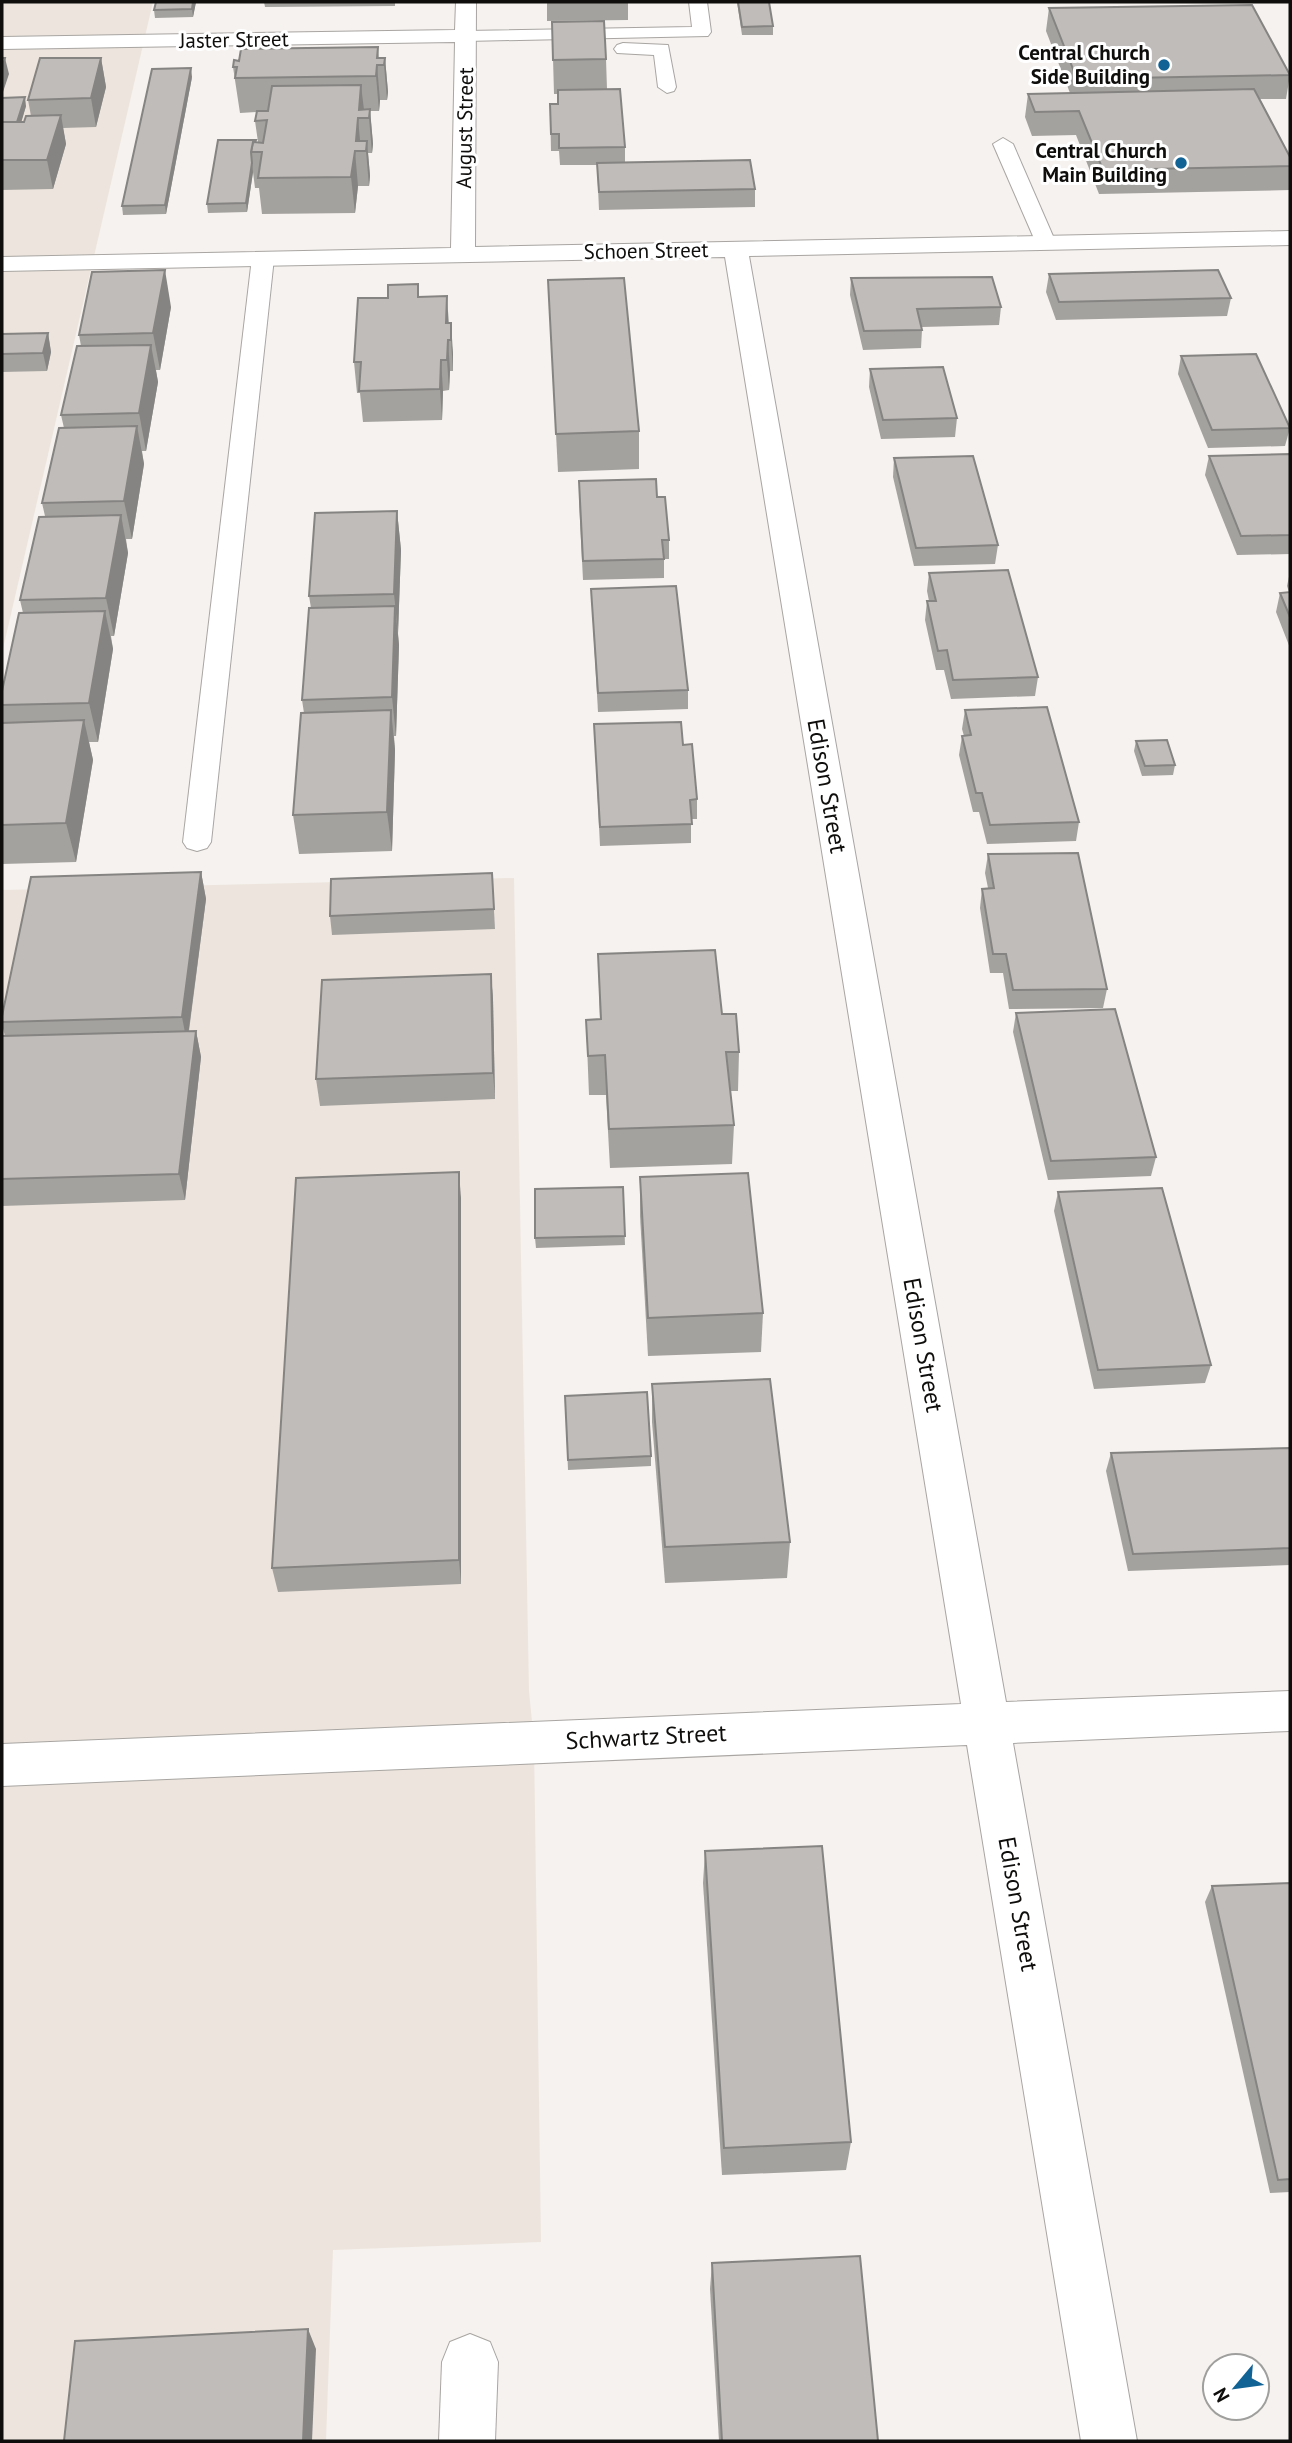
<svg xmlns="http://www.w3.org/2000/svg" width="1292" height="2443" font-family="'PT Sans',sans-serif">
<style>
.built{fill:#ede5dd}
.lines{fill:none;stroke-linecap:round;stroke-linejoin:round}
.lane-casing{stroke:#a8a5a2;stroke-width:2}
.street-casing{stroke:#a8a5a2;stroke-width:2}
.lane{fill:#fff;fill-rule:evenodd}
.street{fill:#fff;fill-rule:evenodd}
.wall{fill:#a4a29f}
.shaded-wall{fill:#868482}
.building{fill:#bfbcb9;stroke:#868482;stroke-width:2}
.poi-dot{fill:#126395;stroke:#fff;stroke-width:2.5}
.labels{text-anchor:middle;stroke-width:6;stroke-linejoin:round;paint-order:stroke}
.far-street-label{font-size:21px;fill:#0f0e0d;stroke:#fff}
.far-poi-label{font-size:21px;font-weight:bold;fill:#0f0e0d;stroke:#fff;text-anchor:end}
.street-label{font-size:24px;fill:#0f0e0d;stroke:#fff}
</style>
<rect width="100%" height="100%" fill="#f5f2ef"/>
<g class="built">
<polygon points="2,2 153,2 2,653"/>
<polygon points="514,878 529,1691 534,1741 541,2242 333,2250 326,2441 2,2441 2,890"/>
</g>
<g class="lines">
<g class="lane-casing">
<g id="lane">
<polygon points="689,2 707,2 711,32 708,36 466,41 457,36 466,31 692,27"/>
<polygon points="623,43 668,45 676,87 674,91 667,93 658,87 654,55 617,53 614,49 617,45"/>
<polygon points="1003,138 1013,144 1056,243 1053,247 1039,247 1036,243 993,144"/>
<polygon points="263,252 274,258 211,842 207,848 197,851 187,848 183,842 252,258"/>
</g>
</g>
<g class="street-casing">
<g id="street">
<polygon points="456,2 476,2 475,247 1290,231 1290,245 749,256 1006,1702 1290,1691 1290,1731 1013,1743 1137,2441 1081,2441 967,1745 2,1786 2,1744 961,1704 725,257 2,271 2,257 451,248 455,42 2,49 2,37 455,30"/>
<polygon points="470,2334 490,2342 498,2362 495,2441 439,2441 442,2362 450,2342"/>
</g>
</g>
<use href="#lane" class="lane"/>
<use href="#street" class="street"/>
</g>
<g class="wall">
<polygon points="156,2 196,2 193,17 155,18 154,10"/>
<polygon points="264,2 395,2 395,6 265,7"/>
<polygon points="547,2 628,2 628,20 547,21"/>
<polygon points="737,2 769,2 773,26 773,35 742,35"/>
<polygon points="1049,8 1290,75 1286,99 1260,99 1290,157 1290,190 1099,194 1076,135 1032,136 1025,117 1028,94 1070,93 1046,31"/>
<polygon points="552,22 606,59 607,89 625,147 625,162 755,189 755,207 599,210 597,165 560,165 559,151 551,151 550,104 558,104 558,94 554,94"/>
<polygon points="378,47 379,58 385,58 388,92 387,100 380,100 379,111 370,111 373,144 372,153 368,153 370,176 369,186 358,186 355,213 262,214 259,188 255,188 253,172 247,212 208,213 207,204 256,140 256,142 258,142 255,121 257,112 240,113 233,67 239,61"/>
<polygon points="101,58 106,87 96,127 63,128 66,144 53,189 2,190 2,98 26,106 21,122 24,122 31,116 28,100"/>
<polygon points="192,77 166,214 123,215 122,206"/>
<polygon points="1049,274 1231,298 1227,316 1056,320 1046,292"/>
<polygon points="851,278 1001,307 999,325 922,327 922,330 921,348 863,350 850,295"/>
<polygon points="548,280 639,431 639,469 558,472"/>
<polygon points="418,284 419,297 449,323 453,354 453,371 450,371 449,390 443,391 442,420 363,422 360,393 357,393 354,362 388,298"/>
<polygon points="171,307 160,370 156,370 158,382 146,451 142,451 144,464 132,539 126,539 128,553 114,636 111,636 113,649 98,742 89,742 93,760 76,862 2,864 2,723 3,723 2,717 2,691 23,613 20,600 45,516 42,503 64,428 61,415 81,346 79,335"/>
<polygon points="48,333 51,352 47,371 2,372 2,334"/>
<polygon points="1181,356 1290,428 1285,446 1208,448 1178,374"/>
<polygon points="870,369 957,418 955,437 881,439 869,387"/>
<polygon points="1290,454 1290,554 1237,555 1205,475 1209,456"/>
<polygon points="894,458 998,545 995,564 914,566 893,477"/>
<polygon points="657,497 669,540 669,559 664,559 664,578 583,580 579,500"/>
<polygon points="397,511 401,550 398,633 399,645 396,736 394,736 395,750 392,851 299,854 293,815 304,713 302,700 311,608 309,596"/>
<polygon points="1290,572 1290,648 1276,612 1280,593 1289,592 1287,586"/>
<polygon points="929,573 1038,677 1035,696 951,699 944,670 936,670 925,620 927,601 929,601 927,591"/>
<polygon points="591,589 688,690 688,709 598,712"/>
<polygon points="965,710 1079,822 1076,841 987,844 979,812 973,812 959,755 962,736 964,736 962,729"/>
<polygon points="594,724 683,745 697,799 697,819 691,819 691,843 600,846"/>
<polygon points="1136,741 1175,765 1173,775 1142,776 1134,751"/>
<polygon points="988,854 1107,989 1103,1008 1009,1009 1003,973 990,973 980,908 982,889 988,888 985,873"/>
<polygon points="201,872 206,899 189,1031 196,1031 201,1057 185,1200 2,1206 2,1036 5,1036 2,1025 2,1016"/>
<polygon points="492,873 495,929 332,935 330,916"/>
<polygon points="598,954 722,1014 739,1052 738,1091 730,1091 734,1125 732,1164 610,1168 606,1095 589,1095 586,1020 600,1019"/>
<polygon points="491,974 493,1000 495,1099 320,1106 316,1079"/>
<polygon points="1016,1013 1156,1157 1151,1176 1048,1180 1013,1032"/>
<polygon points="640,1177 763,1313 761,1352 648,1356 640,1216"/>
<polygon points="623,1187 625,1245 536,1248 535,1238"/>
<polygon points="1058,1192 1211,1365 1205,1383 1094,1389 1054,1211"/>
<polygon points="461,1198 461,1584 278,1592 272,1568"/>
<polygon points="652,1384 790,1542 787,1578 665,1583 652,1422"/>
<polygon points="565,1396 651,1456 651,1466 568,1470"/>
<polygon points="1290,1448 1290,1565 1128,1571 1106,1471 1111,1453"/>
<polygon points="705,1851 851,2142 846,2170 722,2175 703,1883"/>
<polygon points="1290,1883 1290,2192 1270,2193 1205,1902 1212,1886"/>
<polygon points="712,2263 878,2441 719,2441 710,2289"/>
</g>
<g class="shaded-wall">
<polygon points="193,2 196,2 193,17 192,9"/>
<polygon points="5,58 9,74 2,95 2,68"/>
<polygon points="101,58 106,87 96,127 91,98"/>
<polygon points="385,58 388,92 387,100 384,65"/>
<polygon points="377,65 380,100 379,111 376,76"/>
<polygon points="191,68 192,77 166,214 165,205"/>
<polygon points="361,85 365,118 359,110"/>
<polygon points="25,97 26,106 17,137 15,128"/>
<polygon points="370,109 373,144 372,153 369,118"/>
<polygon points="61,115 66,144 53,189 47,160"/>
<polygon points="358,118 361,151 356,141"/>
<polygon points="367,141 370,176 369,186 366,151"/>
<polygon points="355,151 358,186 355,213 351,177"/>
<polygon points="252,163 253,172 247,212 246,203"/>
<polygon points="165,270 171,307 160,370 153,333"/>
<polygon points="447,296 449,327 446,323"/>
<polygon points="451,323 453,354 453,371 451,340"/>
<polygon points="48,333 51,352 47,371 43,353"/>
<polygon points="448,340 450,371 449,390 447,360"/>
<polygon points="151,345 158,382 146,451 139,413"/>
<polygon points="441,360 443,391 442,420 440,389"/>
<polygon points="137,426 144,464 132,539 124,501"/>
<polygon points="397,511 401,550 398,633 394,594"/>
<polygon points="121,515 128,553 114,636 106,598"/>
<polygon points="395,606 399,645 396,736 392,697"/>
<polygon points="105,611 113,649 98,742 89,703"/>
<polygon points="391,710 395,750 392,851 387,812"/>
<polygon points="84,720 93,760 76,862 66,823"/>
<polygon points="201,872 206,899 187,1043 182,1017"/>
<polygon points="491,974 493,1000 495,1099 493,1073"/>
<polygon points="196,1031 201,1057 185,1200 179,1174"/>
<polygon points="459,1172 461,1198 461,1584 459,1560"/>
<polygon points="308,2329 316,2349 312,2441 303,2441"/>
</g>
<g class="building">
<polygon points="156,2 193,2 192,9 154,10"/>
<polygon points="738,2 769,2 773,26 742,27"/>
<polygon points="1252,5 1290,75 1077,79 1049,8"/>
<polygon points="604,21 606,59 553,60 552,22"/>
<polygon points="378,47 377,58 385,58 384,65 377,65 376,76 235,78 237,67 233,67 234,60 239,61 241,49"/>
<polygon points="2,58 5,58 2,68"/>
<polygon points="40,58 101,58 91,98 28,100"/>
<polygon points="191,68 165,205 122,206 152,69"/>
<polygon points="361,85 359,110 370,109 369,118 358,118 356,141 367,141 366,151 355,151 351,177 258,178 262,152 251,152 253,142 263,143 267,120 255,121 257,111 268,111 272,86"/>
<polygon points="620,89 625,147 559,148 559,134 551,134 550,104 558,104 558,90"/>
<polygon points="1254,89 1290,157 1290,166 1103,170 1079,111 1035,112 1028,94"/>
<polygon points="25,97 17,122 2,122 2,98"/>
<polygon points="61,115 47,160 2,160 2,122 24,122 26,116"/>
<polygon points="218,140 256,140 255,142 253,142 251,152 252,163 246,203 207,204"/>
<polygon points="750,160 755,189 599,192 597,163"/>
<polygon points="165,270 153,333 79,335 92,272"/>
<polygon points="1218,270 1231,298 1059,302 1049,274"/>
<polygon points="992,277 1001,307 917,309 922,330 864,331 851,278"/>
<polygon points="624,278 639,431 556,434 548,280"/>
<polygon points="418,284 418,297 447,296 446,323 451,323 451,340 448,340 447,360 441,360 440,389 359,391 361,362 354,362 358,298 388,298 388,285"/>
<polygon points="48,333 43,353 2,354 2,334"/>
<polygon points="151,345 139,413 61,415 77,346"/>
<polygon points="1256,354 1290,428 1212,430 1181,356"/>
<polygon points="943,367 957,418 883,420 870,369"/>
<polygon points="137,426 124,501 42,503 59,428"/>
<polygon points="1290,454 1290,535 1241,536 1209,456"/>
<polygon points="973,456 998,545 916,548 894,458"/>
<polygon points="656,479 657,497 665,497 669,540 662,540 664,559 583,561 579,481"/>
<polygon points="397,511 394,594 309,596 315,513"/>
<polygon points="121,515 106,598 20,600 39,517"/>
<polygon points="1008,570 1038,677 953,680 947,650 938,651 927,601 936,601 929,573"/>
<polygon points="676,586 688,690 598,693 591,589"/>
<polygon points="1290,592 1290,617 1280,593"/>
<polygon points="395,606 392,697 302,700 309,608"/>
<polygon points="105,611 89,703 2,705 2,691 19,613"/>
<polygon points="1047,707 1079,822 990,825 982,793 976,793 962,736 971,735 965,710"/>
<polygon points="391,710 387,812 293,815 301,713"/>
<polygon points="84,720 66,823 2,825 2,723"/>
<polygon points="681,722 683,745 692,744 697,799 690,800 692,824 600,827 594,724"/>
<polygon points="1167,740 1175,765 1145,766 1136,741"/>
<polygon points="1078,853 1107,989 1013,990 1006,954 993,954 982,889 994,888 988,854"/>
<polygon points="201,872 182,1017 2,1022 2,1016 31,877"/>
<polygon points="492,873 494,909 330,916 331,879"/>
<polygon points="715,950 722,1014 736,1014 739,1052 726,1052 734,1125 609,1129 605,1055 588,1056 586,1020 601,1019 598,954"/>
<polygon points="491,974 493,1073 316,1079 322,980"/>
<polygon points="1115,1009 1156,1157 1051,1161 1016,1013"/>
<polygon points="196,1031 179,1174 2,1179 2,1036"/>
<polygon points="459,1172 459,1560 272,1568 296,1178"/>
<polygon points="748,1173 763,1313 648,1318 640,1177"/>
<polygon points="623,1187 625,1236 535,1238 535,1189"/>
<polygon points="1162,1188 1211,1365 1098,1370 1058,1192"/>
<polygon points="770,1379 790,1542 665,1547 652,1384"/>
<polygon points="647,1392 651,1456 568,1460 565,1396"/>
<polygon points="1290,1448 1290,1548 1133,1554 1111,1453"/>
<polygon points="822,1846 851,2142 724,2148 705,1851"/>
<polygon points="1290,1883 1290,2179 1278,2180 1212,1886"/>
<polygon points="860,2256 878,2441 722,2441 712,2263"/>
<polygon points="308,2329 303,2441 64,2441 75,2341"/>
</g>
<g class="poi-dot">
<circle cx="1164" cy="65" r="7"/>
<circle cx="1181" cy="163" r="7"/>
</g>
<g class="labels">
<g class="far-street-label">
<text transform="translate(234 40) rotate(-1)" y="7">Jaster Street</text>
<text transform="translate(465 128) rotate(-89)" y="7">August Street</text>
<text transform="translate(646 251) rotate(-1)" y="7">Schoen Street</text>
</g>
<g class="far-poi-label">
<text x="1150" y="60">Central Church<tspan x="1150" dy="24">Side Building</tspan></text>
<text x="1167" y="158">Central Church<tspan x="1167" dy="24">Main Building</tspan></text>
</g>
<g class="street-label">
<text transform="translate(827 786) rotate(80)" y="8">Edison Street</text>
<text transform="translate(923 1345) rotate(80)" y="8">Edison Street</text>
<text transform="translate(646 1737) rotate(-3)" y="8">Schwartz Street</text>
<text transform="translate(1018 1904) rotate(80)" y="8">Edison Street</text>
</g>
</g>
<rect width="1292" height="2443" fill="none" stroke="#0f0e0d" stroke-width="7"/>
<g transform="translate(1236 2387) rotate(241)"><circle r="33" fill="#ffffff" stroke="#9f9f9e" stroke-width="2"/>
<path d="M0-5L12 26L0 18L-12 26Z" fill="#126395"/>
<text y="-10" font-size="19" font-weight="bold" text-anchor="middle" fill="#0f0e0d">N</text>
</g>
</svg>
